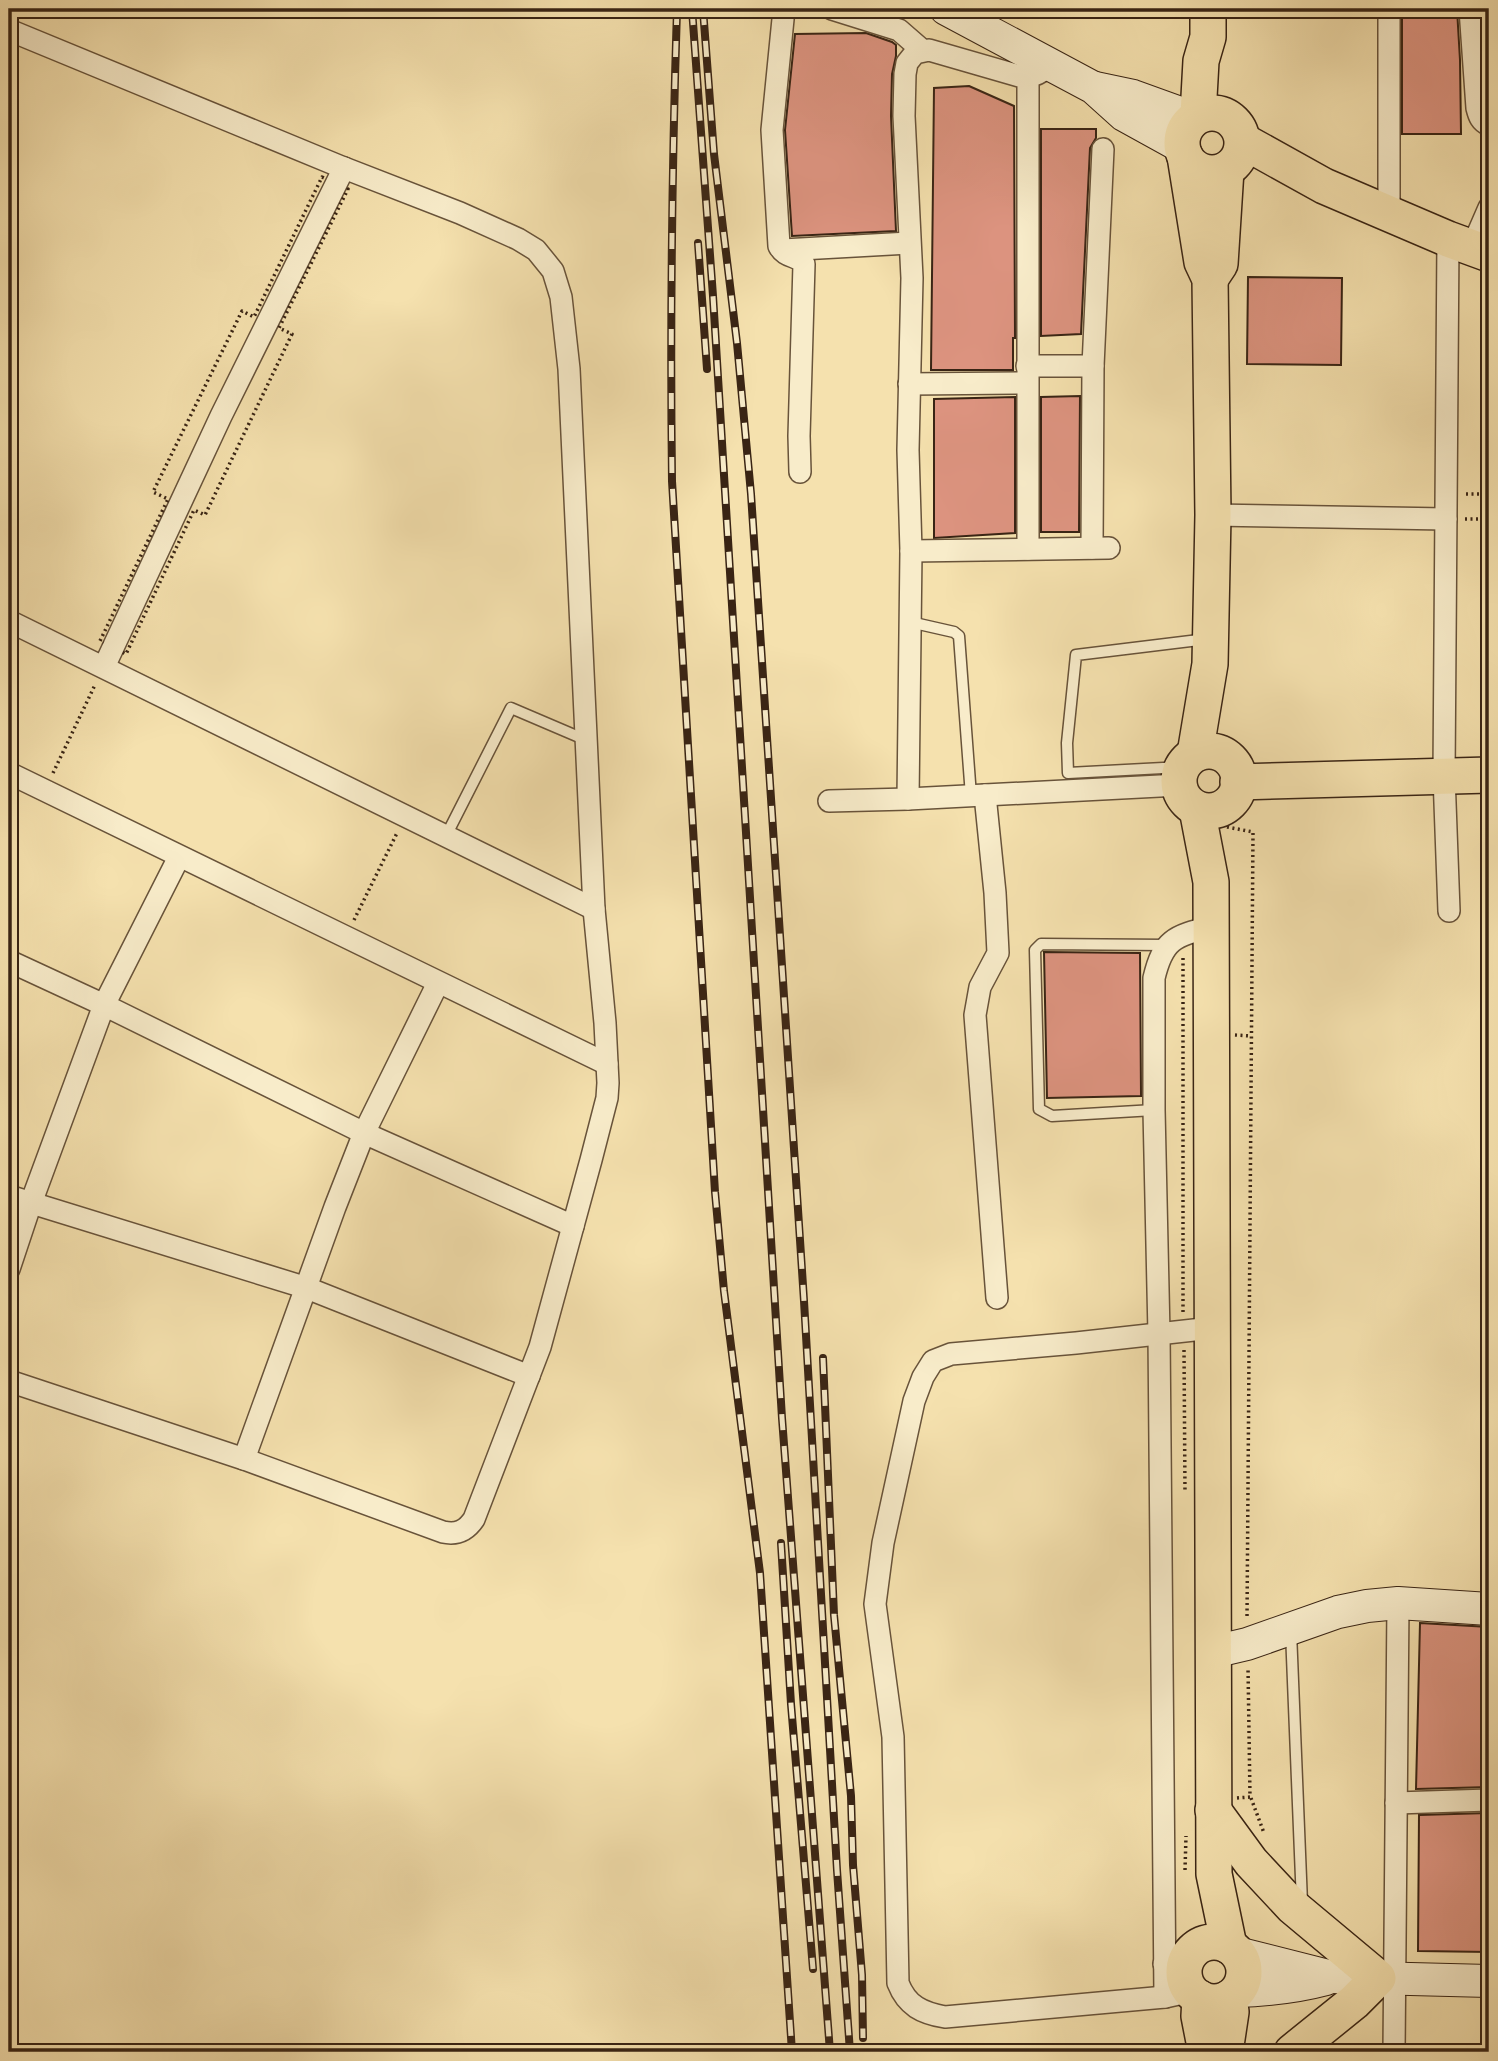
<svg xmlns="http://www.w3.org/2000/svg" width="1498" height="2061" font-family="'IM FELL Great Primer',serif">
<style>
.building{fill:#dc937f;stroke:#392414;stroke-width:2}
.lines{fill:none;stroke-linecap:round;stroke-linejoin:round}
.lane-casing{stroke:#68533a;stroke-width:13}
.street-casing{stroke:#68533a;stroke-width:24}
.secondary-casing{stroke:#392414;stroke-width:34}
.primary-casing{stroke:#392414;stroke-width:38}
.path{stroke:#392414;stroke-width:3.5;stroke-dasharray:2 3.5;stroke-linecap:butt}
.lane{stroke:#f8ecca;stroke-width:10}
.street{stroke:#f8ecca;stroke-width:21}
.secondary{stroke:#f8ecca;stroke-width:32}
.primary{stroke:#f5e1ae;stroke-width:35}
.rail-casing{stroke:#392414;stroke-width:8}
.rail{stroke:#f8ecca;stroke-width:5;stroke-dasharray:16;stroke-linecap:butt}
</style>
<rect width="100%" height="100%" fill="#f5e1ae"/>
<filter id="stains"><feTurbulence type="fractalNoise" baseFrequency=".00286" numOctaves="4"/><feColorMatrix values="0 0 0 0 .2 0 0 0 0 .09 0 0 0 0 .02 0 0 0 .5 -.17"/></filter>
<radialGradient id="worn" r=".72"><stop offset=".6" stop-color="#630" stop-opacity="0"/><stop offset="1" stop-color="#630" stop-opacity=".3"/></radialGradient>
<g class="building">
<polygon points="1402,9 1457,9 1460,60 1461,134 1402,134"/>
<polygon points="866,33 892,42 896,45 896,56 892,74 891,116 896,231 792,236 785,130 795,34"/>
<polygon points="969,86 1014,106 1015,338 1013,338 1013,370 931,370 934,88"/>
<polygon points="1041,129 1096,129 1096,138 1090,148 1081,334 1041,336"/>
<polygon points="1248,277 1342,278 1341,365 1247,364"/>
<polygon points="1080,396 1079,532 1041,532 1041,397"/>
<polygon points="1015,397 1015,533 934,538 934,399"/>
<polygon points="1044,952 1140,953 1141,1096 1047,1098"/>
<polygon points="1420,1623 1489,1627 1489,1787 1416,1789"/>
<polygon points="1489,1813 1489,1952 1418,1951 1419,1815"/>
</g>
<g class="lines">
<g class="lane-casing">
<g id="lane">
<polyline points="910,622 954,632 959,636 971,796"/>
<polyline points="1182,767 1068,773 1067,743 1076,655 1207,639"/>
<polyline points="446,836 511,708 586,740"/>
<polyline points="1154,1110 1052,1116 1039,1109 1035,950 1041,944 1166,945"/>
<polyline points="1291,1632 1302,1903"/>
</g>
</g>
<g class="street-casing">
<g id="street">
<path d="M784,9L772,130L779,246C786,259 797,254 804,264L799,436L800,472"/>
<polyline points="832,9 899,30 922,50"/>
<polyline points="1389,9 1389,213"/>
<path d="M1470,9L1477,108C1479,116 1481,122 1489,125"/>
<polyline points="9,11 10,9"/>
<path d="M9,30L339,166L460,213L518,239L536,250L553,271L561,297L569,369L594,909L605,1023L608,1083L607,1098L591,1160L540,1347L474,1519C466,1531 457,1535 443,1532L244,1459L9,1381"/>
<polyline points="1448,239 1444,776 1449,911"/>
<polyline points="1472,247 1489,208"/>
<polyline points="783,250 909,243"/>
<polyline points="1027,366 1093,366"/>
<polyline points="909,384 1027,383"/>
<polyline points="1213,515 1446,519"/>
<polyline points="1092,548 1093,366 1103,149"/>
<polyline points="1028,549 1028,76"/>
<polyline points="911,551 1109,548"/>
<polyline points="9,621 594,909"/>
<polyline points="104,667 221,416 344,168"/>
<polyline points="9,773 607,1064"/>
<polyline points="985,795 995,893 998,953 980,987 975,1015 997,1298"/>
<polyline points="908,799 911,551 908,450 912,278 904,116 905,74 907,63 915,53 929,50 1019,76 1037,74 1051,66"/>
<polyline points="829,801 908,799 1179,785"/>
<polyline points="9,961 104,1005 364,1133 573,1226"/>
<polyline points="9,1196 307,1288 529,1376"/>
<polyline points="9,1269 31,1203 104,1005 179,857"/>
<polyline points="244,1459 335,1207 364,1133 438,983"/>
<polyline points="1396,1803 1489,1800"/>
<polyline points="1164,1964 1186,1962"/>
<path d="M1192,1991L1165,1997L945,2017C922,2013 907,2006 898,1983L893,1737L875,1604L883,1543L914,1401L923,1377L933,1361L951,1354L1076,1343L1212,1328"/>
<path d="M1165,1997L1159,1334L1154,1110V978C1163,940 1174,936 1211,927"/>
<polyline points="1394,2052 1398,1603"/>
</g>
</g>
<g class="secondary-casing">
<g id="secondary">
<polyline points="946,9 1094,88 1124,115 1182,147"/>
<polyline points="1095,88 1133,96 1194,118"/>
<polyline points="1213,1652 1247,1644 1338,1612 1367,1606 1398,1603 1489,1609"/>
<polyline points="1237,1953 1332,1977 1489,1981"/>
<path d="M1237,1991C1268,1990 1296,1987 1326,1979"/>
</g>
</g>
<g class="primary-casing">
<g id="primary">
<circle cx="1212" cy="143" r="30"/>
<polyline points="1198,115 1201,61 1208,37 1208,9"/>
<polyline points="1243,141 1324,186 1448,239 1489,254"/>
<polyline points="1185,156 1202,262 1210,279 1213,515 1210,664 1195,754"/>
<polyline points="1210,279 1220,264 1226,170"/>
<circle cx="1209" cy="781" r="30"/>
<polyline points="1238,782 1489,775"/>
<polyline points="1197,809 1211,882 1214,1874 1229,1946"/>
<polyline points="1213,1810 1251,1862 1293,1907 1378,1978 1354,2002 1292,2052"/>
<circle cx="1214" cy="1972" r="30"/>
<polyline points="1200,1998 1199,2016 1206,2052"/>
<polyline points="1225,2052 1231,2012 1229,1998"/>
</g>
</g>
<g class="path">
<polygon points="322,177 348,189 279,328 292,334 205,515 194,510 126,654 100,641 168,499 153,492 242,311 254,317"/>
<polyline points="1466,494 1489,494"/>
<polyline points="1465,519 1489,519"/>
<polyline points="53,773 95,685"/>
<polyline points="1227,827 1253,832 1247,1618"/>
<polyline points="354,920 397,833"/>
<polyline points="1183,958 1183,1315"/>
<polyline points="1235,1035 1251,1036"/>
<polyline points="1184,1350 1185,1493"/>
<polyline points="1237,1798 1250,1797 1248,1667"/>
<polyline points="1251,1798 1264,1833"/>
<polyline points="1185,1870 1186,1836"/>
</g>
<use href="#lane" class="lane"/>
<use href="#street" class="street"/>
<use href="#secondary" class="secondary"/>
<use href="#primary" class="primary"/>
<g class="rail-casing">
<g id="rail">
<path d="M677,9C672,166 670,323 672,481L715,1192L724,1291L760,1573L792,2052"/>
<polyline points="692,9 713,296 782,1418 830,2052"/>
<polyline points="703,9 714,154 737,343 751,494 804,1301 837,1870 850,2052"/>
<polyline points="698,243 707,369"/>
<polyline points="823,1358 834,1615 851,1796 853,1865 862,1975 863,2038"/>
<polyline points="781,1543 791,1704 813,1969"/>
</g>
</g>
<use href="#rail" class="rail"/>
</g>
<rect width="1498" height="2061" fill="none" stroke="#f5e1ae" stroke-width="35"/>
<rect x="10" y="10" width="1477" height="2040" fill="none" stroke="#392414" stroke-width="3.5"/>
<rect x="18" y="18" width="1463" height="2026" fill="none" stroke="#392414" stroke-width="2"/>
<rect width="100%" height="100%" filter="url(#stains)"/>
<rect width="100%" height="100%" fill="url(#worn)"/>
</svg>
